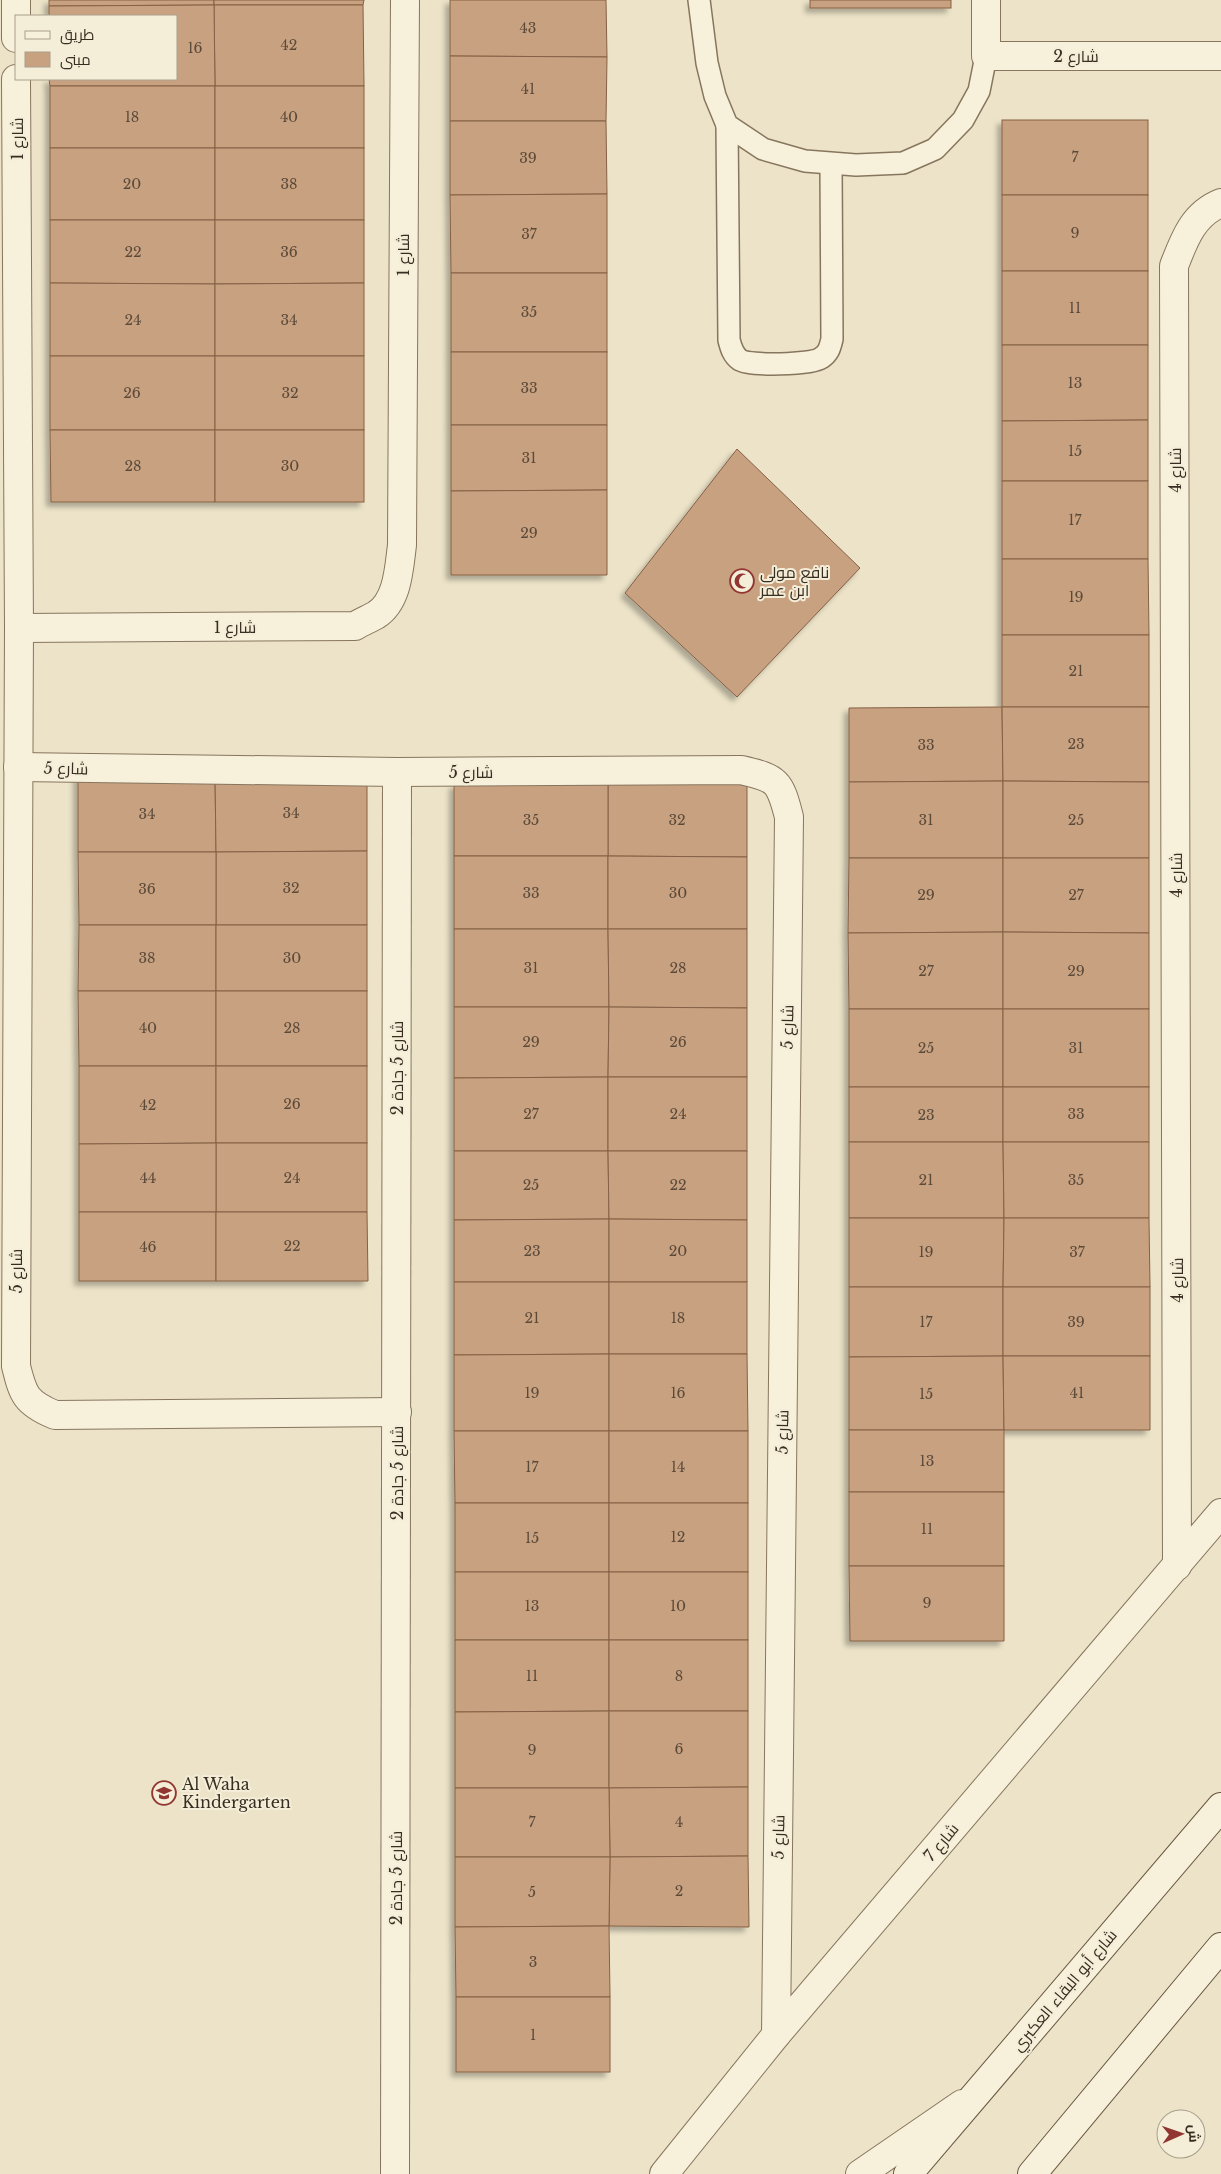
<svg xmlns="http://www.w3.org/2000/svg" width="1221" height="2174" font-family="'Libre Baskerville',Cairo,serif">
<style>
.building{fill:#c8a180;stroke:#856145;filter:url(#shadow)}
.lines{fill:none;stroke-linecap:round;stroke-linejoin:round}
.lane-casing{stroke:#87765e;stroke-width:24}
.street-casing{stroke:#87765e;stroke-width:30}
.secondary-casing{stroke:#695741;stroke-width:30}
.lane{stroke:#f7f0db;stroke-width:21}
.street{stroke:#f7f0db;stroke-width:28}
.secondary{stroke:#f7f0db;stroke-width:28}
.labels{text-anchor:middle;stroke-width:4;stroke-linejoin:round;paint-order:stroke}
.number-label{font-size:14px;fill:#5c4a39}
.street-label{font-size:16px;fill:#382d21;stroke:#f4edd7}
.poi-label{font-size:16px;fill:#382d21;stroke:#f4edd7;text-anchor:start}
</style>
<defs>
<filter id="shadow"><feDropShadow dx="-4.5" dy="4.5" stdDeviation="2.5" flood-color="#0004"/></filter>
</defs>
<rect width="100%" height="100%" fill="#ece3c8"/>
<g class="building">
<polygon points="49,0 214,0 214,5 49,6"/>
<polygon points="214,0 364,0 363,5 214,5"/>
<polygon points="450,0 606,0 607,57 450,56"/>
<rect x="810" y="0" width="141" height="8"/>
<polygon points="214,5 363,5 364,86 215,86"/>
<polygon points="214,5 215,86 50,86 49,79 176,79 176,16 49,16 49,6"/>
<polygon points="450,56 607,57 606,121 450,121"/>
<rect x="50" y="86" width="165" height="62"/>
<rect x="215" y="86" width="149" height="62"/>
<rect x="1002" y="120" width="146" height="75"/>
<polygon points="450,121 606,121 607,194 450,195"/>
<rect x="50" y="148" width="165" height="72"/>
<rect x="215" y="148" width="149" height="72"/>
<polygon points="607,194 607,273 451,273 450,195"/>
<rect x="1002" y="195" width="146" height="76"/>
<polygon points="50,220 215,220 215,284 50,283"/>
<polygon points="215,220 364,220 364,283 215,284"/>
<rect x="1002" y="271" width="146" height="74"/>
<rect x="451" y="273" width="156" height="79"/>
<polygon points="50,283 215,284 215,356 50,356"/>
<polygon points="364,283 364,356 215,356 215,284"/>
<polygon points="1002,345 1148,345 1148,420 1002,421"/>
<rect x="451" y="352" width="156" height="73"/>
<rect x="50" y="356" width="165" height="74"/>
<rect x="215" y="356" width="149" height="74"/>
<polygon points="1148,420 1148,481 1002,481 1002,421"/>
<polygon points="451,425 607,425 607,490 451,491"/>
<polygon points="50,430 215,430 215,502 51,502"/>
<rect x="215" y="430" width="149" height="72"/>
<polygon points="737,449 860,568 737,697 625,593"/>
<rect x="1002" y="481" width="146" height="78"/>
<polygon points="607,490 607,575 451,575 451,491"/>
<polygon points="1002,559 1148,559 1149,635 1002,635"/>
<rect x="1002" y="635" width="147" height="72"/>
<polygon points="1002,707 1003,781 849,782 849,708"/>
<polygon points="1002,707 1149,707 1149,782 1003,781"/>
<polygon points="78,775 215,775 216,852 78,852"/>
<polygon points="215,775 367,775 367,851 216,852"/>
<polygon points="1003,781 1003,858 849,858 849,782"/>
<polygon points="1003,781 1149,782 1149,858 1003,858"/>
<polygon points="747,783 747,857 608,856 608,784"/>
<rect x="454" y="784" width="154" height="72"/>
<polygon points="367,851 367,925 216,925 216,852"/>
<polygon points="78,852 216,852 216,925 79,925"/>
<rect x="454" y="856" width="154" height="73"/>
<polygon points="608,856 747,857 747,929 608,929"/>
<polygon points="849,858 1003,858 1003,932 848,933"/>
<polygon points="1003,858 1149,858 1149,933 1003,932"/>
<polygon points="79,925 216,925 216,991 78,991"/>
<rect x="216" y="925" width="151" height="66"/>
<polygon points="454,929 608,929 609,1007 454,1007"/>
<polygon points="608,929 747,929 747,1008 609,1007"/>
<polygon points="1003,932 1003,1009 849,1009 848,933"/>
<polygon points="1003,932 1149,933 1149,1009 1003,1009"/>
<polygon points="78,991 216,991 216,1066 79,1066"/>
<rect x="216" y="991" width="151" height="75"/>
<polygon points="454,1007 609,1007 608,1077 454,1078"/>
<polygon points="609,1007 747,1008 747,1077 608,1077"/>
<rect x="849" y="1009" width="154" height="78"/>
<rect x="1003" y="1009" width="146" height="78"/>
<polygon points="79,1066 216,1066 216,1143 79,1144"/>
<rect x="216" y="1066" width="151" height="77"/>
<polygon points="608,1077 608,1151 454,1151 454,1078"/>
<rect x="608" y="1077" width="139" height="74"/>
<rect x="849" y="1087" width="154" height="55"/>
<rect x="1003" y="1087" width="146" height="55"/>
<polygon points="849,1142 1003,1142 1004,1218 849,1218"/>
<polygon points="1003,1142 1149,1142 1149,1218 1004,1218"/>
<rect x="216" y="1143" width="151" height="69"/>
<polygon points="216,1143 216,1212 79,1212 79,1144"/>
<polygon points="454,1151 608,1151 609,1219 454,1220"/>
<polygon points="608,1151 747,1151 747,1220 609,1219"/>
<rect x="79" y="1212" width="137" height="69"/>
<polygon points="216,1212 367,1212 368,1281 216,1281"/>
<polygon points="849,1218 1004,1218 1003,1287 849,1287"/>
<polygon points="1004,1218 1149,1218 1150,1287 1003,1287"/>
<polygon points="609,1219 609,1282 454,1282 454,1220"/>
<polygon points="609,1219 747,1220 747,1282 609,1282"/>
<polygon points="454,1282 609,1282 609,1354 454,1355"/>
<rect x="609" y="1282" width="138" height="72"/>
<polygon points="849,1287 1003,1287 1003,1356 849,1357"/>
<rect x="1003" y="1287" width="147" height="69"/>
<polygon points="609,1354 609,1431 454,1431 454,1355"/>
<polygon points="609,1354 747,1354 748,1431 609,1431"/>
<polygon points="1003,1356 1004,1430 849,1430 849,1357"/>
<polygon points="1003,1356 1150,1356 1150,1430 1004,1430"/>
<rect x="849" y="1430" width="155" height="62"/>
<polygon points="454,1431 609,1431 609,1503 455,1503"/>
<rect x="609" y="1431" width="139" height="72"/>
<rect x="849" y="1492" width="155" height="74"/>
<rect x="455" y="1503" width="154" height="69"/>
<rect x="609" y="1503" width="139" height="69"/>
<polygon points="849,1566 1004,1566 1004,1641 850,1641"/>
<rect x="455" y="1572" width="154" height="68"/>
<rect x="609" y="1572" width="139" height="68"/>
<polygon points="455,1640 609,1640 609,1711 455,1712"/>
<rect x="609" y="1640" width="139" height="71"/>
<polygon points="609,1711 609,1788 455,1788 455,1712"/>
<polygon points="609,1711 748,1711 748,1787 609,1788"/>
<polygon points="748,1787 748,1856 610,1857 609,1788"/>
<polygon points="455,1788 609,1788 610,1857 455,1857"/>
<polygon points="748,1856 749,1927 609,1926 610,1857"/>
<polygon points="455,1857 610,1857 609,1926 455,1927"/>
<polygon points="609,1926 610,1997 456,1997 455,1927"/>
<rect x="456" y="1997" width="154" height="75"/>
</g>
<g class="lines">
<g class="lane-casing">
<g id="lane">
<polyline points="699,0 707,63 715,96 727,125 763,149 805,161 856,165 903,163 935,149 963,120 979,91 986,56"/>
<path d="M727,125L729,340C731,348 733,355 740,360C750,366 811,365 821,358C829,353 830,347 832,339L831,164"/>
</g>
</g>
<g class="street-casing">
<g id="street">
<polyline points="16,0 16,38"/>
<polyline points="986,0 986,56 1221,56"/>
<path d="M16,79L19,628L16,1366C23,1395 26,1403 55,1415L397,1412"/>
<path d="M19,628L355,626C361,622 369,619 376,615C398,601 399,568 402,545L405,0"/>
<path d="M18,767L397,772L741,770C777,778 780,781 789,817L776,2035"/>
<path d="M1177,1566L1174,266C1184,240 1193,214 1221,203"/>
<polyline points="395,2174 397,772"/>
<polyline points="664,2174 776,2035 1221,1513"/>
<polyline points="860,2174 962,2104"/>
</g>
</g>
<g class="secondary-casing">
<g id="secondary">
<polyline points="908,2174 1221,1807"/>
<polyline points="1032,2174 1221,1947"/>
</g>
</g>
<use href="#lane" class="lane"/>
<use href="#street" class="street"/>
<use href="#secondary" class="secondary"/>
</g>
<defs>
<g id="mosque-ring" transform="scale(1.25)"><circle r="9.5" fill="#f4edd7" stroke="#923632" stroke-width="1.5"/><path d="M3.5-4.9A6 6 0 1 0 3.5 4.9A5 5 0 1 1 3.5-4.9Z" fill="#923632"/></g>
<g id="school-ring" transform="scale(1.25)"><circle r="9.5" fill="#f4edd7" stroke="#923632" stroke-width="1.5"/><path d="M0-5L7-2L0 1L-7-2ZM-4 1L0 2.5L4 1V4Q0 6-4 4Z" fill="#923632"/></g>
</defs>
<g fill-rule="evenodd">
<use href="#mosque-ring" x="742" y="581"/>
<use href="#school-ring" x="164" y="1793"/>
</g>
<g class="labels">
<g class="number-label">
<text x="528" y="33">43</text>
<text x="289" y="50">42</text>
<text x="195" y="53">16</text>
<text x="528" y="94">41</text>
<text x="132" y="122">18</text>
<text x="289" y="122">40</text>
<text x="1075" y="162">7</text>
<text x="528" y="163">39</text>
<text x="132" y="189">20</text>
<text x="289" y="189">38</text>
<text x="1075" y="238">9</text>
<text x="529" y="239">37</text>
<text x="133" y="257">22</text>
<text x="289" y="257">36</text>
<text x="1075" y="313">11</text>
<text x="529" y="317">35</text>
<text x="133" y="325">24</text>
<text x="289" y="325">34</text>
<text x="1075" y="388">13</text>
<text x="529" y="393">33</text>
<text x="132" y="398">26</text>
<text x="290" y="398">32</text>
<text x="1075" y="456">15</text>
<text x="529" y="463">31</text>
<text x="133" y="471">28</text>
<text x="290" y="471">30</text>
<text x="1075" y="525">17</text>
<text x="529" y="538">29</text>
<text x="1076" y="602">19</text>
<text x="1076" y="676">21</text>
<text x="1076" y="749">23</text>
<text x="926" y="750">33</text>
<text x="291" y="818">34</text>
<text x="147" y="819">34</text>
<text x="531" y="825">35</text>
<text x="677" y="825">32</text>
<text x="926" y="825">31</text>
<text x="1076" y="825">25</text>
<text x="291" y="893">32</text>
<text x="147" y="894">36</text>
<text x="531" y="898">33</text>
<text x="678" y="898">30</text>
<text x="926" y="900">29</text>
<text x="1076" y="900">27</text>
<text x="147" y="963">38</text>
<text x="292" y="963">30</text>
<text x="531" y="973">31</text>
<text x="678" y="973">28</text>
<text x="926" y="976">27</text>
<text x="1076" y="976">29</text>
<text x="148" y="1033">40</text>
<text x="292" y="1033">28</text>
<text x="531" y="1047">29</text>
<text x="678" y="1047">26</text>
<text x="926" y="1053">25</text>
<text x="1076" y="1053">31</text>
<text x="292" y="1109">26</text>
<text x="148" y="1110">42</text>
<text x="531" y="1119">27</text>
<text x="678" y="1119">24</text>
<text x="1076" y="1119">33</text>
<text x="926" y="1120">23</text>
<text x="148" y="1183">44</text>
<text x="292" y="1183">24</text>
<text x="926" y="1185">21</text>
<text x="1076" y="1185">35</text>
<text x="531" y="1190">25</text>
<text x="678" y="1190">22</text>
<text x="292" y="1251">22</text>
<text x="148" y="1252">46</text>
<text x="532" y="1256">23</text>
<text x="678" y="1256">20</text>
<text x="926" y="1257">19</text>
<text x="1077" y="1257">37</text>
<text x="532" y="1323">21</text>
<text x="678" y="1323">18</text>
<text x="926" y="1327">17</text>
<text x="1076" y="1327">39</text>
<text x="532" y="1398">19</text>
<text x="678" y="1398">16</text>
<text x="1077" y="1398">41</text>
<text x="926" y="1399">15</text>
<text x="927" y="1466">13</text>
<text x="532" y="1472">17</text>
<text x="678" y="1472">14</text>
<text x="927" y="1534">11</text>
<text x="678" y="1542">12</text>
<text x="532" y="1543">15</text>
<text x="927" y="1608">9</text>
<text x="532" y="1611">13</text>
<text x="678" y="1611">10</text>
<text x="532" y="1681">11</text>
<text x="679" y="1681">8</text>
<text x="679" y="1754">6</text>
<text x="532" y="1755">9</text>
<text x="532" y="1827">7</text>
<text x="679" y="1827">4</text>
<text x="679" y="1896">2</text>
<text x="532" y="1897">5</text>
<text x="533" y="1967">3</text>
<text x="533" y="2040">1</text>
</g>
<g class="street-label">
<text x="1076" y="62">شارع 2</text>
<text transform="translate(17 139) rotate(-90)" y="6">شارع 1</text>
<text transform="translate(403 255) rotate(-90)" y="6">شارع 1</text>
<text transform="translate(1175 470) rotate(-90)" y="6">شارع 4</text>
<text x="235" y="633">شارع 1</text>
<text transform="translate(66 768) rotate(1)" y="6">شارع 5</text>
<text x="471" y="778">شارع 5</text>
<text transform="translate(1176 875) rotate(-90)" y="6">شارع 4</text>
<text transform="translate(787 1027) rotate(-89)" y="6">شارع 5</text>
<text transform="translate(397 1068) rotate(-90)" y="6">شارع 5 جادة 2</text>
<text transform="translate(16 1271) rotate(-90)" y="6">شارع 5</text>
<text transform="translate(1177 1280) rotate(-90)" y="6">شارع 4</text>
<text transform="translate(782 1432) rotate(-89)" y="6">شارع 5</text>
<text transform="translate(397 1473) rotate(-90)" y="6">شارع 5 جادة 2</text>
<text transform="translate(778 1837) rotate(-89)" y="6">شارع 5</text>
<text transform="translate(941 1842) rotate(-50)" y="6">شارع 7</text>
<text transform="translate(396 1878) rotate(-90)" y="6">شارع 5 جادة 2</text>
<text transform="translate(1064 1990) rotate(-50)" y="6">شارع أبو البقاء العكبري</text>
</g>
<g class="poi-label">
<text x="760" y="578">نافع مولى<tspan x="760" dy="18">ابن عمر</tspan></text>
<text x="182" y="1790">Al Waha<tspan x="182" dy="18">Kindergarten</tspan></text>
</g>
</g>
<rect x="15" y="15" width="162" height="65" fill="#f4edd7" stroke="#a9a08e"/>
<rect x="25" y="31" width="25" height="8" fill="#f7f0db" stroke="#a9a08e"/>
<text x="60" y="40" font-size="15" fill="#382d21">طريق</text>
<rect x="25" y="52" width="25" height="15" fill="#c8a180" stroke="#a9a08e"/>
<text x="60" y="65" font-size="15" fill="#382d21">مبنى</text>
<g transform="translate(1181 2134) rotate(88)"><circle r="24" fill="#f4edd7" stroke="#a9a08e"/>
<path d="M0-4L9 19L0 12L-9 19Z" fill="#923632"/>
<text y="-8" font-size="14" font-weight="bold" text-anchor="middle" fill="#382d21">ش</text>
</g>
</svg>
